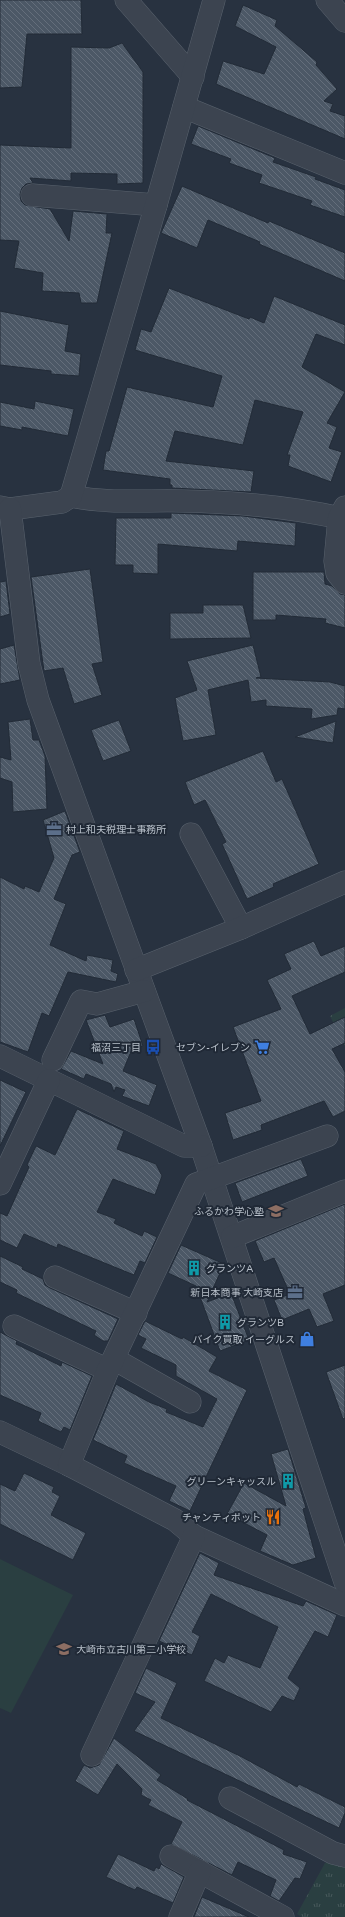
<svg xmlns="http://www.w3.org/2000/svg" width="345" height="1917" font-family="'Varela Round','Noto Sans JP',sans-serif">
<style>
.grass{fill:url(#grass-tufts)}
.green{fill:#2a3f41}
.building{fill:url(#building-back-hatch);stroke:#222b37}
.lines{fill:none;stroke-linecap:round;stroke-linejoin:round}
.minor-casing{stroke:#59626d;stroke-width:23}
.minor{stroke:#3c4450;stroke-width:22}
.labels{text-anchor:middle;stroke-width:4;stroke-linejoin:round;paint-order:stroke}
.poi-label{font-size:10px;fill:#b8c0ca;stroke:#202936;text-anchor:end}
</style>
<defs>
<pattern id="grass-tufts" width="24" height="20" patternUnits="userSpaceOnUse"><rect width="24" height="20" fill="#2a3f41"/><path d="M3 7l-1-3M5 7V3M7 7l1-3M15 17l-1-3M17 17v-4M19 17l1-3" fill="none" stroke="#47595b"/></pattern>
<pattern id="building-back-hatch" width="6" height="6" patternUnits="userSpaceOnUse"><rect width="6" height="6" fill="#4c5866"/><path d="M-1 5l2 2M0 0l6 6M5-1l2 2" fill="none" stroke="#646e7b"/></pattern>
</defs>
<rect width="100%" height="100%" fill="#283240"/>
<g class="grass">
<polygon points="345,1008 345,1046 330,1016"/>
<polygon points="331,1861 345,1866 345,1917 302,1917 297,1914 325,1863"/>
</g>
<polygon class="green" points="0,1559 73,1595 11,1713 0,1708"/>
<g class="building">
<polygon points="0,0 81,0 82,34 27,34 22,87 0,88"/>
<polygon points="243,5 277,20 275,26 317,62 316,65 337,89 324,101 333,104 330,111 345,116 345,139 216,84 223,61 264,74 276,47 235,26"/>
<polygon points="122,43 143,72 143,183 117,184 117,174 71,173 71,181 30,178 33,183 26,184 22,188 20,194 21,201 25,205 50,209 69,241 73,211 107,214 106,233 112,233 97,303 81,303 79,293 42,291 43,273 14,268 19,241 0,240 0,145 71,148 71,47 109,48"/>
<polygon points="198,126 275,158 273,162 316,177 315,179 345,190 345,217 310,205 312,201 259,183 262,175 229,163 231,159 191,144"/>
<polygon points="182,186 268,223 269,221 345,253 345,281 259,244 260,242 208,220 197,248 161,233"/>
<polygon points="169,288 249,319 250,317 264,323 274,296 345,325 345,345 316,334 302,367 345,392 327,423 337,427 329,448 342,452 331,482 288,466 290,455 287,455 303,412 255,400 243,445 175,431 166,461 254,471 251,492 172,488 172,485 170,485 170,479 103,470 106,451 109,451 127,387 213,407 222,376 135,350 141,329 151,332"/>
<polygon points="0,311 69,325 65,351 81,354 79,376 51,374 51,371 0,365"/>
<polygon points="35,401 74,409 68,436 22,427 22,430 0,426 0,402 34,409"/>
<polygon points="171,513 243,516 296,523 295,546 238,541 237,551 158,544 158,574 133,573 133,565 115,565 116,518 171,518"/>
<polygon points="90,569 103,662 92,664 102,695 74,704 63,668 44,671 31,577"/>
<polygon points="253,572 324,572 325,584 332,586 340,594 345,595 345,628 325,623 326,619 276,615 276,620 253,620"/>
<polygon points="6,581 10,614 0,617 0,582"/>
<polygon points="203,605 243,605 251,638 170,639 170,613 203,613"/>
<polygon points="14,645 20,680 0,684 0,649"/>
<polygon points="253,645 261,677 256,678 330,682 345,686 345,709 338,708 337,715 311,719 312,709 266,706 266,700 251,702 248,680 208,690 216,735 183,741 175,698 197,690 187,661"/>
<polygon points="30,719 33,740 39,740 45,756 47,809 13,812 12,782 0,778 0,757 11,760 8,722"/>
<polygon points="119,720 131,751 103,761 91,730"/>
<polygon points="336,721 333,743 295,737"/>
<polygon points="263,751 276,782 282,779 319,864 273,884 274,887 247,899 222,844 226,842 205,800 194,805 185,782"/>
<polygon points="65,811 80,852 72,855 54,899 66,904 50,945 86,961 87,955 113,960 111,971 118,974 116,982 68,972 49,1016 42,1013 28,1052 0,1042 0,877 24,889 25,886 39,892 54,858 43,820"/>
<polygon points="314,941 321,956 345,946 345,972 292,996 310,1034 345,1017 345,1043 332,1049 345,1072 345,1111 333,1117 324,1101 261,1125 262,1130 233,1140 225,1113 261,1101 233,1027 281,1009 267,980 291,969 284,954"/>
<polygon points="105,1015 110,1027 134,1019 143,1046 132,1049 123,1071 157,1085 149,1106 122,1096 125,1090 116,1087 114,1092 111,1084 86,1074 84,1079 61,1069 71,1051 103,1064 86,1020"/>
<polygon points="0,1080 26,1092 0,1146"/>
<polygon points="77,1109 124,1131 117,1149 156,1164 162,1176 155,1195 113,1179 97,1212 116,1219 114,1223 142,1236 144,1231 157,1237 145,1263 140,1261 134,1275 58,1244 57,1248 24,1234 17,1248 0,1240 0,1213 7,1216 29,1167 27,1165 36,1146 55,1155"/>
<polygon points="301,1159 308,1176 242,1202 235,1183"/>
<polygon points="345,1204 345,1285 323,1294 334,1321 317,1327 309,1309 282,1320 274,1300 290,1294 274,1258 264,1262 255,1241"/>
<polygon points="181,1245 224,1264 207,1302 231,1293 249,1340 220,1351 196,1286 168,1273"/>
<polygon points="0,1256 23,1267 22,1269 43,1279 45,1285 50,1288 118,1319 108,1341 103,1341 94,1335 96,1331 16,1293 17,1290 0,1282"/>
<polygon points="145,1321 182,1339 183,1337 217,1357 209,1371 247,1390 190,1511 169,1501 176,1486 124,1463 127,1456 93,1440 116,1384 149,1402 167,1409 166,1412 203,1427 217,1399 176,1376 176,1365 141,1348 146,1339 138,1335"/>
<polygon points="0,1332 17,1341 16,1344 61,1366 62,1362 92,1376 70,1430 64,1427 61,1432 38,1421 41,1413 0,1395"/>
<polygon points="345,1365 345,1418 343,1419 326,1372"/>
<polygon points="288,1449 306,1508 303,1509 316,1558 293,1565 260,1551 267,1535 227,1514 244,1483 286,1506 271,1454"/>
<polygon points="24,1473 54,1487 52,1492 60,1496 51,1515 86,1533 73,1560 0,1524 0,1484 15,1491"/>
<polygon points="200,1553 219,1563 214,1575 303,1606 306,1601 337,1615 328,1637 315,1631 288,1678 300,1688 294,1701 282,1696 271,1712 204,1681 215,1658 224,1663 228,1655 260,1668 278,1627 211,1594 192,1632 200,1636 192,1655 159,1641"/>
<polygon points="146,1668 177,1683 161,1718 242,1757 297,1787 299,1784 345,1807 345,1813 339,1828 134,1731 155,1702 135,1693"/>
<polygon points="114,1738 161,1775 157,1780 188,1799 187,1800 284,1850 283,1854 307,1862 300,1879 295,1878 279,1901 270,1896 276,1880 238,1862 232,1875 171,1844 182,1822 148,1805 151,1800 141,1795 142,1789 117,1764 98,1795 75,1781 84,1765 90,1768 99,1765"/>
<polygon points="118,1854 154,1871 156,1867 159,1869 161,1864 184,1877 173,1903 137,1887 135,1890 106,1877"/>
<polygon points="202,1897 249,1917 194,1917"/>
</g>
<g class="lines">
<g class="minor-casing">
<g id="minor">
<polyline points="126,0 193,77"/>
<polyline points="327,0 345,21"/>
<polyline points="184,107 345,173"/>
<polyline points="32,195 156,205"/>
<path d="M71,496C107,504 145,500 182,501C237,502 292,507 345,519"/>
<polyline points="0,507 10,509 62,502 71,496 156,205 214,0"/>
<polyline points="345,507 339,518 335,561 337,573 345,583"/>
<polyline points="10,509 29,664 38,700 201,1146 345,1582"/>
<polyline points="191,834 241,928"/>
<polyline points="136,970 241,928 345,882"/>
<polyline points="0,1056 184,1146 201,1146"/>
<polyline points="53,1060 81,1001 97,1004 144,991"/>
<polyline points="0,1184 49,1080"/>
<polyline points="232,1237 345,1191"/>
<polyline points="55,1277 136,1313"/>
<polyline points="14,1326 108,1370"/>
<polyline points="114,1359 190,1402"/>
<polyline points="0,1432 69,1465 175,1520 194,1536 345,1605"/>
<polyline points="69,1465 108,1370 196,1184 327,1136"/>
<polyline points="92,1755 194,1536"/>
<polyline points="230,1798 333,1853 345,1856"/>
<polyline points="171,1856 283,1917"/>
<polyline points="180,1917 200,1871"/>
</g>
</g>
<use href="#minor" class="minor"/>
</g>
<defs>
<g id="office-bare" transform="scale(1.2)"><path d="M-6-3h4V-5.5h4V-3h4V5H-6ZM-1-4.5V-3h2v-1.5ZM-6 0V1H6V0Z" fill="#5c6f8a" stroke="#202936" stroke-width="2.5" paint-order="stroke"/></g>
<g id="bus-bare" transform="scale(1.2)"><path d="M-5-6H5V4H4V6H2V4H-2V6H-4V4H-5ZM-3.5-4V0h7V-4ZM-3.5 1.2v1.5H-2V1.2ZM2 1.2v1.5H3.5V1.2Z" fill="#1a4fb4" stroke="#202936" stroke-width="2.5" paint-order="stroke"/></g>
<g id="supermarket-bare" transform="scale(1.2)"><path d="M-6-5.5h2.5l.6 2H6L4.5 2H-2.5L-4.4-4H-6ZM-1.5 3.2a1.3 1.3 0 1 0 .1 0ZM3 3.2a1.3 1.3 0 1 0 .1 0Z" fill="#3f7fe0" stroke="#202936" stroke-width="2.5" paint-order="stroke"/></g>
<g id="school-bare" transform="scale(1.2)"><path d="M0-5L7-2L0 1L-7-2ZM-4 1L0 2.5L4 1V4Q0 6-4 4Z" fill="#8d6e63" stroke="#202936" stroke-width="2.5" paint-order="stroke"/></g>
<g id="building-bare" transform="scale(1.2)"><path d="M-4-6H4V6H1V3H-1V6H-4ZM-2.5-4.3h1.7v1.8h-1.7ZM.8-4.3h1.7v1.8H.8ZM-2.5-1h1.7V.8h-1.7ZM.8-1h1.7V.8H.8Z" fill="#0f9aa8" stroke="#202936" stroke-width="2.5" paint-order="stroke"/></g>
<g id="shop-bare" transform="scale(1.2)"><path d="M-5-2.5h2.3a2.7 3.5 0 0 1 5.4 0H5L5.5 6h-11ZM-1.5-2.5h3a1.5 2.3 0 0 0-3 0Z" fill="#3f7fe0" stroke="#202936" stroke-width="2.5" paint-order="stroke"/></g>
<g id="restaurant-bare" transform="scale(1.2)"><path d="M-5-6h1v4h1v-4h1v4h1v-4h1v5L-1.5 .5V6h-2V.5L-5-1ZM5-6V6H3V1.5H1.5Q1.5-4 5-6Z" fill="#e8710a" stroke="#202936" stroke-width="2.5" paint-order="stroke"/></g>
</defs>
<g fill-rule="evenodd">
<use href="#office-bare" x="54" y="829"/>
<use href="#bus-bare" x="153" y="1047"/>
<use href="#supermarket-bare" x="262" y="1047"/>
<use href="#school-bare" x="276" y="1211"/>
<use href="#building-bare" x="194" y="1268"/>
<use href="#office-bare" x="295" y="1292"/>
<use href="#building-bare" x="225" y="1322"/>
<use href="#shop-bare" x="307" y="1339"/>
<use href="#building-bare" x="288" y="1481"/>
<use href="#restaurant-bare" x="273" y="1517"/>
<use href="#school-bare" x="64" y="1649"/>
</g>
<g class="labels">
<g class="poi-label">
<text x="66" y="833" text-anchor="start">村上和夫税理士事務所</text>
<text x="141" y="1051">福沼三丁目</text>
<text x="250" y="1051">セブン-イレブン</text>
<text x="264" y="1215">ふるかわ学心塾</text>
<text x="206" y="1272" text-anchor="start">グランツA</text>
<text x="283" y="1296">新日本商事 大崎支店</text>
<text x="237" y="1326" text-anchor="start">グランツB</text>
<text x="295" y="1343">バイク買取 イーグルス</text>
<text x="276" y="1485">グリーンキャッスル</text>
<text x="261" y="1521">チャンティポット</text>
<text x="76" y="1653" text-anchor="start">大崎市立古川第二小学校</text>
</g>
</g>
</svg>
